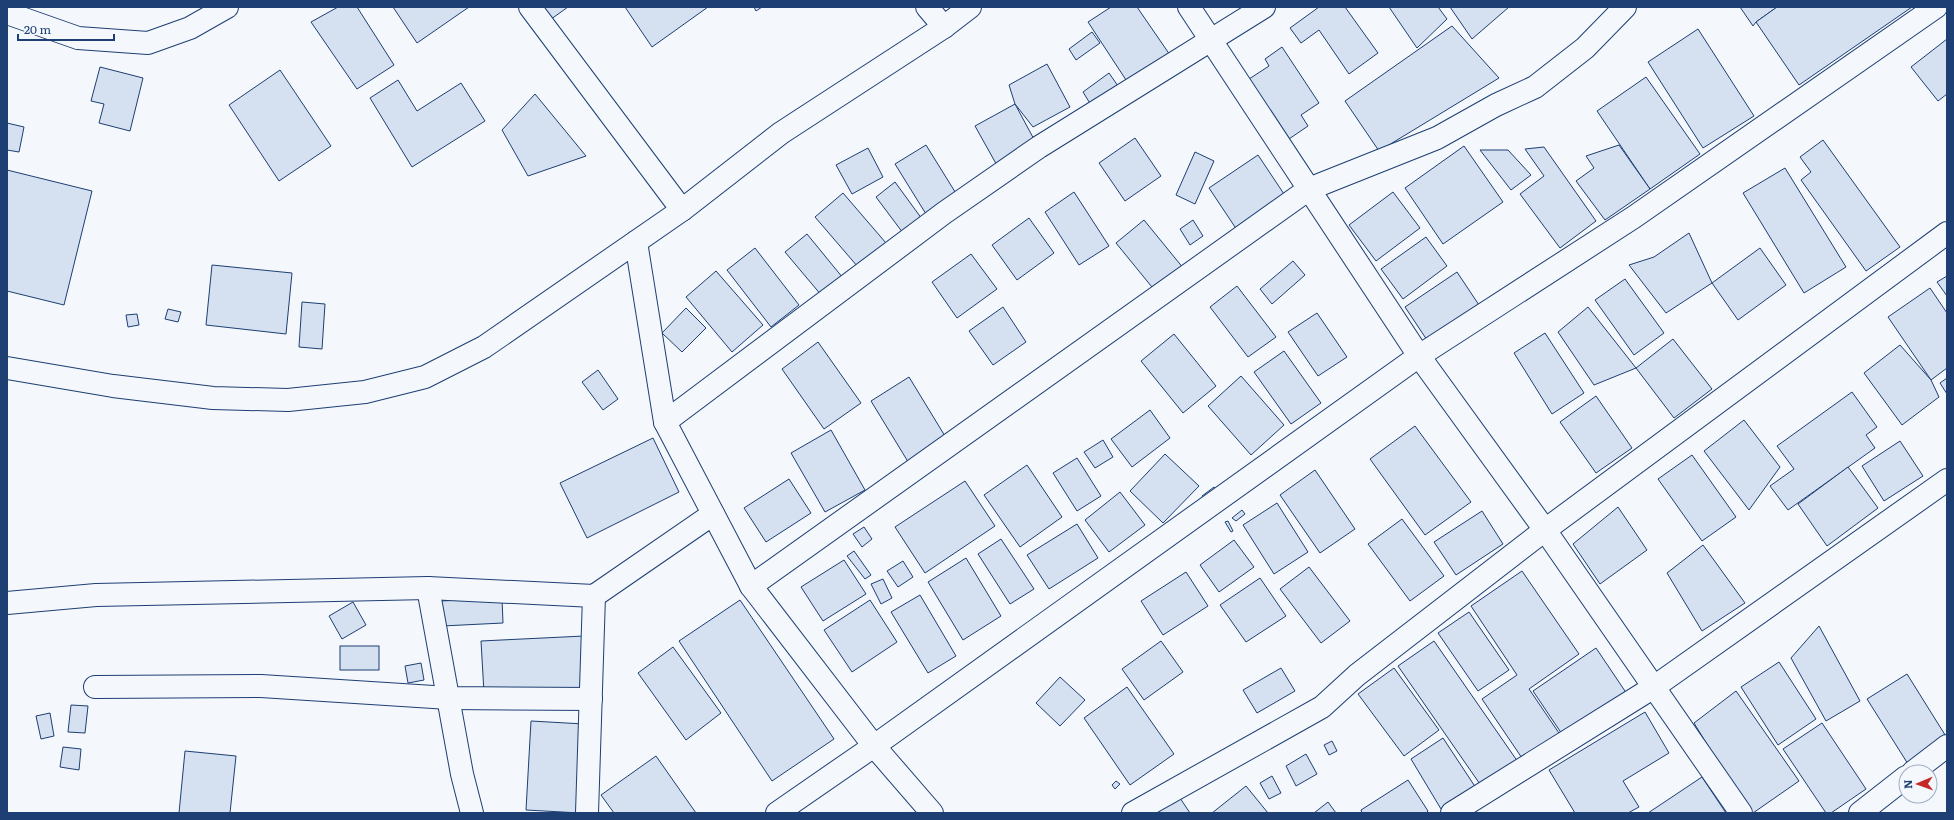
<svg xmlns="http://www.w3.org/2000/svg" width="1954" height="820" font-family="Literata,serif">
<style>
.building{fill:#d5e0f0;stroke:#1d3f73}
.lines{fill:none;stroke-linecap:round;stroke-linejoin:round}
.minor-casing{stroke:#1d3f73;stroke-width:24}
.tertiary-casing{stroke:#1d3f73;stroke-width:24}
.minor{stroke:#f4f7fb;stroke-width:22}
.tertiary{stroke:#f4f7fb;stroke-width:22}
</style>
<rect width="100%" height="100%" fill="#f4f7fb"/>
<g class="building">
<polygon points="338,7 357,7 394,65 357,89 311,22"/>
<polygon points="393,7 469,7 417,43"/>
<polygon points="536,7 568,7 547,22"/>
<polygon points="625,7 708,7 652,47"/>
<polygon points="754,7 762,7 756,11"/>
<polygon points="1111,7 1137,7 1170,55 1128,83 1088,22"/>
<polygon points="1319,7 1345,7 1378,53 1349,74 1319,30 1301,43 1290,28"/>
<polygon points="1389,7 1438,7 1447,19 1417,48"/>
<polygon points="1450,7 1509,7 1472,39"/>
<polygon points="1740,7 1777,7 1756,22 1753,26"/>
<polygon points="1777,7 1912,7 1799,85 1756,22"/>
<polygon points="1452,26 1499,78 1379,151 1345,101"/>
<polygon points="1698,29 1754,116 1703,148 1648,62"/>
<polygon points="1092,32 1100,43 1076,60 1069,49"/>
<polygon points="1947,39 1947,94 1938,101 1911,67"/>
<polygon points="1282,47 1319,103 1301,115 1308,126 1286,141 1246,81 1269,66 1265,59"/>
<polygon points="1047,64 1070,107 1033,127 1015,104 1009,85"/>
<polygon points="100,67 143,78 130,131 99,123 104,104 91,101"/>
<polygon points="280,70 331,146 279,181 229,105"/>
<polygon points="1109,73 1118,86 1091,105 1083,92"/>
<polygon points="1646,77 1700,154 1650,189 1597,111"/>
<polygon points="398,80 417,111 461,83 485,121 412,167 370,98"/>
<polygon points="535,94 586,156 528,176 502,130"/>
<polygon points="1015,104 1036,143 999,169 975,126"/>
<polygon points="7,123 24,127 19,152 7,150"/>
<polygon points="1135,138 1161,176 1125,201 1099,163"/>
<polygon points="1823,140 1900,247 1866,271 1801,180 1811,172 1800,157"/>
<polygon points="926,145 957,195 926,214 895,164"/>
<polygon points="1619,145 1650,189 1605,220 1576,181 1594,168 1586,156"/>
<polygon points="1464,146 1503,202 1443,244 1405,188"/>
<polygon points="1544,147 1596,221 1560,248 1520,194 1544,176 1525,149"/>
<polygon points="868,148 883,177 852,194 836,165"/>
<polygon points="1480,150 1508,150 1531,175 1511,190"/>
<polygon points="1195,152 1214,161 1195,204 1176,195"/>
<polygon points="1258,155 1288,200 1239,233 1209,188"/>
<polygon points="1785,168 1846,267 1804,293 1743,193"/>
<polygon points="7,170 92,191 64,305 7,291"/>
<polygon points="895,182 922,219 903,233 876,197"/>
<polygon points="1074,192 1109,246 1079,265 1045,212"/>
<polygon points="1393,192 1420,228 1376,261 1349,225"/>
<polygon points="843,193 886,243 858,267 815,217"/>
<polygon points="1029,218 1054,253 1017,280 992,245"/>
<polygon points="1144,220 1184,269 1156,292 1116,243"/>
<polygon points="1193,220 1203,236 1190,245 1180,229"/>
<polygon points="1689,233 1712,283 1666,313 1629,265 1654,257"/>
<polygon points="807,234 843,278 822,296 785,252"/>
<polygon points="1426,237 1447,266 1403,299 1381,269"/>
<polygon points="755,248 799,305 771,327 727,270"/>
<polygon points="1760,248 1786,285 1738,320 1712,283"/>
<polygon points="971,254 997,289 957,318 932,282"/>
<polygon points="1293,261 1305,275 1272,304 1260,289"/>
<polygon points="212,265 292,273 286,334 206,325"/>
<polygon points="716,271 763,325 732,352 686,297"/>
<polygon points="1457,272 1479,305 1427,340 1405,307"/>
<polygon points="1947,276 1947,296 1937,282"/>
<polygon points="1625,279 1664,333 1634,355 1595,300"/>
<polygon points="1237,286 1276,337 1248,357 1210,307"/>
<polygon points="1930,288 1947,313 1947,368 1931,380 1888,317"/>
<polygon points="302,302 325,304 322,349 299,347"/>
<polygon points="1003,307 1026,342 993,365 969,331"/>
<polygon points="1588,307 1636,368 1594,385 1558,332"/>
<polygon points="686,308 706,328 682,352 662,333"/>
<polygon points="168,309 181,312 178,322 165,319"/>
<polygon points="1317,313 1347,357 1318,376 1288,332"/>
<polygon points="137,314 139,325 128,327 126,315"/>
<polygon points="1545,333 1584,393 1552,414 1514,353"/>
<polygon points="1174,334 1216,386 1183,413 1141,361"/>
<polygon points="1673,339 1712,389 1674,418 1636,368"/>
<polygon points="818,342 861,403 824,429 782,369"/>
<polygon points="1900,345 1931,380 1939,397 1902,425 1864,373"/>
<polygon points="1284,351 1321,403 1291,424 1254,372"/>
<polygon points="598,370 618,399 603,410 582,382"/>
<polygon points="1241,376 1284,425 1251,455 1208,406"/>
<polygon points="909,377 948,441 910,465 871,401"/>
<polygon points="1947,378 1947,394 1940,383"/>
<polygon points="1852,392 1877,427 1866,435 1875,448 1788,510 1770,486 1794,469 1777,446"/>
<polygon points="1596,396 1632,448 1596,473 1560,422"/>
<polygon points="1150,410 1170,438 1132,467 1111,439"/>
<polygon points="1744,420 1780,467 1749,510 1704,451"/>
<polygon points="1415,426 1471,502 1425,535 1370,459"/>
<polygon points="831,430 865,490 825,512 791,453"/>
<polygon points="653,438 679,492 587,538 560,483"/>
<polygon points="1103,440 1113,457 1095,468 1084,452"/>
<polygon points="1900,441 1923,476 1884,501 1862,466"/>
<polygon points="1165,454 1199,486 1163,523 1130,491"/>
<polygon points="1692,455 1736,517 1702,541 1658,479"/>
<polygon points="1077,458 1101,496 1077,511 1053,473"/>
<polygon points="1027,465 1062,517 1020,547 984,495"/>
<polygon points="1848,467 1878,508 1827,546 1798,504"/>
<polygon points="1315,470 1355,529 1320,553 1280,495"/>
<polygon points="789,479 811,513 766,542 744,508"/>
<polygon points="965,481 995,526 925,573 895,527"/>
<polygon points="1214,487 1217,492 1205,501 1202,496"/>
<polygon points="1120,492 1145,525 1109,552 1085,520"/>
<polygon points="1277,503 1308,552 1274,574 1243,525"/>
<polygon points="1618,507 1647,550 1600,584 1573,544"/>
<polygon points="1242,510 1245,514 1236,521 1232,518"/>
<polygon points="1482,511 1503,544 1456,575 1434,542"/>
<polygon points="1402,519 1444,576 1410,601 1368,544"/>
<polygon points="1228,521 1233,531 1231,532 1225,522"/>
<polygon points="1077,524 1098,558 1049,589 1027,555"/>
<polygon points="864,527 872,539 862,547 853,534"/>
<polygon points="1001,539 1034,589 1010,604 978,554"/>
<polygon points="1234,540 1254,567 1219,592 1200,565"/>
<polygon points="1703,545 1745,603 1702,631 1667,573"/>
<polygon points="854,551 871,575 865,579 847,556"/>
<polygon points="966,558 1001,616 963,640 928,582"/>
<polygon points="844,560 866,594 823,621 801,587"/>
<polygon points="903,561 913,577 898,587 887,571"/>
<polygon points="1309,567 1350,621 1321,643 1280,589"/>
<polygon points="1522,571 1579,654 1529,689 1561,736 1524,761 1482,699 1517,675 1471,606"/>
<polygon points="1186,572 1208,606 1163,635 1141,601"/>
<polygon points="1260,578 1286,616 1246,642 1220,605"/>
<polygon points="883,579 892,598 881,604 871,584"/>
<polygon points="920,595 956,656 928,673 891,612"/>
<polygon points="502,598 503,623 442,626 441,601"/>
<polygon points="740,600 834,739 772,781 679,641"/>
<polygon points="870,600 897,642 852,672 824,630"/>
<polygon points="353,602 366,625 342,639 329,616"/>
<polygon points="1469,612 1509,670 1478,691 1438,633"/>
<polygon points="1819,626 1860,701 1826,721 1791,658"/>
<polygon points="584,636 587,688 484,693 481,641"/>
<polygon points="1161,641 1183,672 1144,700 1122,669"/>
<polygon points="1434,641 1518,762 1482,787 1398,666"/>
<rect x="340" y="646" width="39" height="24"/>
<polygon points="673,647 721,713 686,740 638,673"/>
<polygon points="1596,648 1627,694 1564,737 1533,691"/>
<polygon points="1779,662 1816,719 1778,745 1741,687"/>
<polygon points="421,663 424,680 408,683 405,666"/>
<polygon points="1281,668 1295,691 1257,713 1243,690"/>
<polygon points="1394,668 1439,730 1404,756 1358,694"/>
<polygon points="1907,674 1947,738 1908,764 1867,699"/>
<polygon points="1060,677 1085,700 1060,726 1036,703"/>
<polygon points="1127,687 1174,754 1130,785 1084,718"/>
<polygon points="1736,691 1799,781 1753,813 1749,813 1694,723"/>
<polygon points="71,705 88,706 85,733 68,732"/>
<polygon points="1645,712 1669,753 1623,781 1639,807 1628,813 1575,813 1549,770"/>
<polygon points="50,713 54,736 41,739 36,716"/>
<polygon points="531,721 584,724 580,813 526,810"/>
<polygon points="1822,723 1866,789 1831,813 1826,813 1783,749"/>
<polygon points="1443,738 1476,788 1441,809 1411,759"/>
<polygon points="1332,741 1337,751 1329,755 1324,745"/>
<polygon points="63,747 81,749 79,770 60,767"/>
<polygon points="185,751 236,756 230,813 179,813"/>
<polygon points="1306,754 1317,774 1296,786 1286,766"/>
<polygon points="656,756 696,813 614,813 601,795"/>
<polygon points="1272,776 1281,793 1269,799 1260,783"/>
<polygon points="1702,777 1726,813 1648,813"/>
<polygon points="1408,780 1428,811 1426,813 1362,813 1361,810"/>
<polygon points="1116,781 1120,784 1115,789 1112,785"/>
<polygon points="1246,786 1268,813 1212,813"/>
<polygon points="1176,792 1190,813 1149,813"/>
<polygon points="1328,802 1336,813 1314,813"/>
</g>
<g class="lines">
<g class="minor-casing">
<g id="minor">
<polyline points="530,7 682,210"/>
<polyline points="927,7 944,27"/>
<polyline points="1189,7 1419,356 1545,530 1741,813"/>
<polyline points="7,13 78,38 148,43 190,28 227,7"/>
<polyline points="636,242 665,422 751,586 874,746 932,813"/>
<polyline points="665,422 944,213 1039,147 1264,7"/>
<polyline points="751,586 1309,189 1437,138 1496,105 1535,87 1585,48 1625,7"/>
<polyline points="428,588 462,774 472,813"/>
<polyline points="7,603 96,595 428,588 594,596 713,514"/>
<polyline points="95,687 261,686 449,698 591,699"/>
<polyline points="1913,772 1947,746"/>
<polyline points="587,813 594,596"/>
<polyline points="777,813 874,746 1419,356 1634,217 1936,7"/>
<polyline points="1133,813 1322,707 1357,675 1545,530 1947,233"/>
<polyline points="1452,813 1654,687 1947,480"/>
<polyline points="1860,813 1906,777"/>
</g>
</g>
<g class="tertiary-casing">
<polyline id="tertiary" points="7,368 113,386 213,398 288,400 365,392 425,377 484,347 682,210 781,133 944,27 970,7"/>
</g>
<use href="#minor" class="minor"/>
<use href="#tertiary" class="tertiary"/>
</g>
<rect width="1954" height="820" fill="none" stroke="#1d3f73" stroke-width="16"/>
<g transform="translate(1918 784) rotate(268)"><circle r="19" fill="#f4f7fb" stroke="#9eadc5"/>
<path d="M0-3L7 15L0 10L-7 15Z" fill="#c62828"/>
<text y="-6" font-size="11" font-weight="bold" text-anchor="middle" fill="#1d3f73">N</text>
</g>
<path d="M18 34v6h96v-6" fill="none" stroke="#1d3f73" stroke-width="2"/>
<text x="24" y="34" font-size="12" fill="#1d3f73" stroke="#f4f7fb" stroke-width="3" paint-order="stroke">20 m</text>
</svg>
